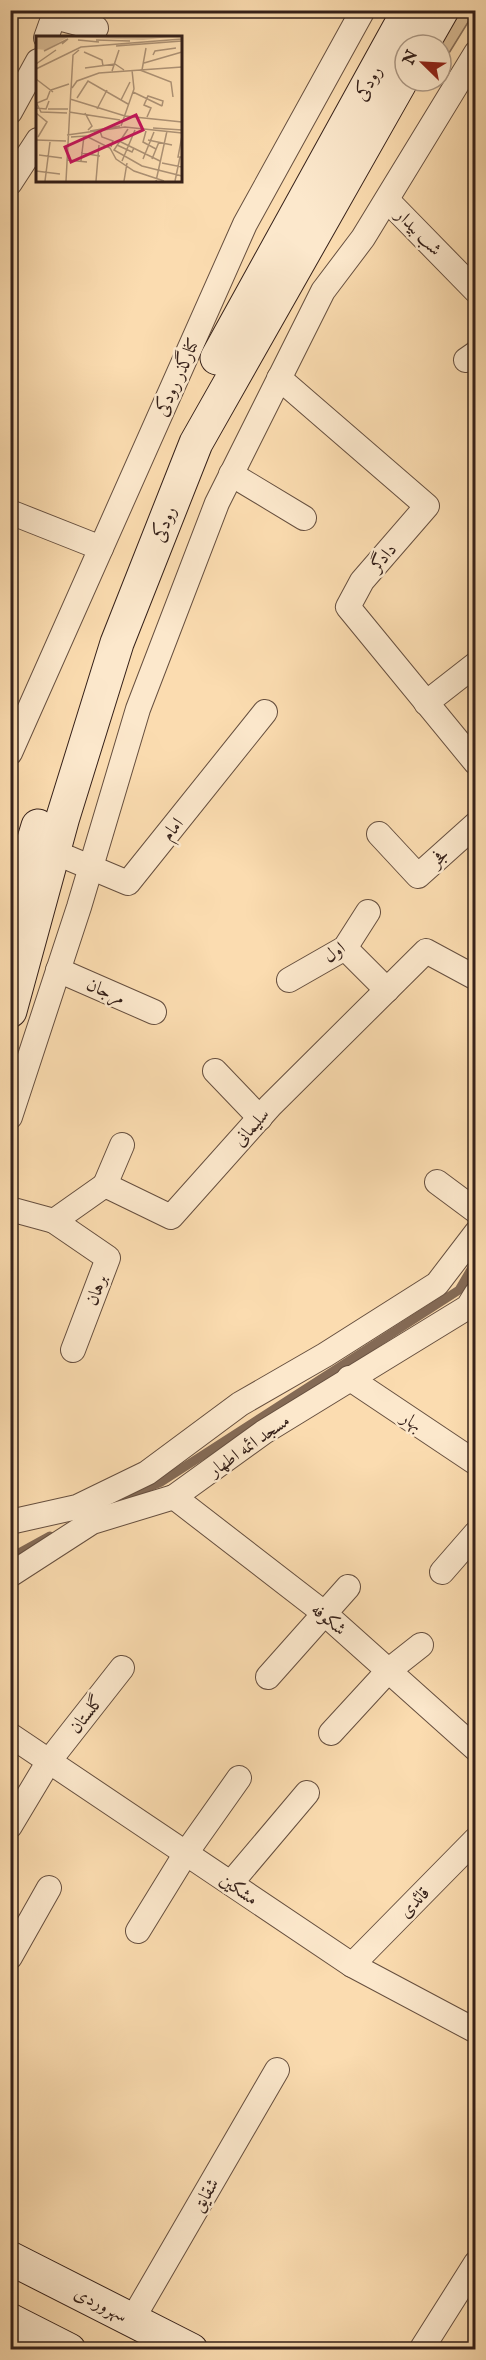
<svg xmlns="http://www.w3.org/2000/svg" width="486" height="2360" font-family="'IM FELL English',Amiri,serif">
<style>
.grass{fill:#d9bc96;stroke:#876e58;stroke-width:1.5}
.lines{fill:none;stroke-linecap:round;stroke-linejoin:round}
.stream{stroke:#846a55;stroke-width:9}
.street-casing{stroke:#664f3f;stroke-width:26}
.secondary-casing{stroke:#352019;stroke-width:35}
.street{stroke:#fce8cc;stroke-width:24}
.secondary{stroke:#fce8cc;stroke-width:33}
.labels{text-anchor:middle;stroke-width:5;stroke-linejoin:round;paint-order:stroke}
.street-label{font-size:18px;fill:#352019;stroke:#fce8cc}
.inset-road{fill:none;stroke:#ac9174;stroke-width:1.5}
.view{fill:#c2185b;fill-opacity:0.15;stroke:#c2185b;stroke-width:3}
.inset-edge{fill:none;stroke:#352019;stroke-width:3}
</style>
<rect width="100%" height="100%" fill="#fbdcb0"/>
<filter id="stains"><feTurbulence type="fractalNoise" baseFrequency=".00333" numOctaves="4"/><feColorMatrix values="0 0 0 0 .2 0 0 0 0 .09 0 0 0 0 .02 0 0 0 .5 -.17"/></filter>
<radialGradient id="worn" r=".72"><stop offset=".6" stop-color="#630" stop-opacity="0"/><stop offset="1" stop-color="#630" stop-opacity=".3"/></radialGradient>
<polygon class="grass" points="456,11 475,11 441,66 441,45"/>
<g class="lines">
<g class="stream">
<polyline points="126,1496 161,1482 459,1290 476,1261"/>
<polyline points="10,1558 50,1536"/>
</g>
<g class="street-casing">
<g id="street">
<polyline points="54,17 96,28"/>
<polyline points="46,38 56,10"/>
<polyline points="10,112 38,61"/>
<polyline points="10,183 38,140"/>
<polyline points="387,200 476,291"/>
<polyline points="466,360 476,353"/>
<polyline points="279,378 427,506 362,581 348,607 476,763"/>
<polyline points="231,474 304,518"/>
<polyline points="10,512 101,548"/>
<polyline points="426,703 476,664"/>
<polyline points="10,753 245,224 363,10"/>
<polyline points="379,834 418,876 476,824"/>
<polyline points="54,852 128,883 265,712"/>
<polyline points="345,948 387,990"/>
<polyline points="58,970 154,1012"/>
<polyline points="289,980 345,948 368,912"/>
<polyline points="215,1071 260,1118"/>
<polyline points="10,1117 79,907 138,709 217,503 323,291 363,238 476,53"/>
<polyline points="437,1182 476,1211"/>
<polyline points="105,1185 122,1145"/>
<polyline points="10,1209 54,1221 105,1185 171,1217 270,1106 426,951 476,978"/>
<polyline points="54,1221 108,1258 73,1350"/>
<polyline points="349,1378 476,1463"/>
<polyline points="174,1497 324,1613 476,1749"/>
<polyline points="10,1522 77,1507 147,1473 240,1404 325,1355 437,1284 476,1233"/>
<polyline points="442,1572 476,1533"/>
<polyline points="10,1575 92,1522 174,1497 264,1432 468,1307 476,1294"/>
<polyline points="268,1677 348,1587"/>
<polyline points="331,1733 388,1671 421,1645"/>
<polyline points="10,1735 352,1965 476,2031"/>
<polyline points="10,1826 49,1761 122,1668"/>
<polyline points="231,1883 307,1793"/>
<polyline points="138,1931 186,1853 239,1778"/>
<polyline points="10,1957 49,1888"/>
<polyline points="352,1965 476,1839"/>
<polyline points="132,2320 277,2070"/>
<polyline points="421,2350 476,2263"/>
</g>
</g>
<g class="secondary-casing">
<g id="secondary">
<polyline points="422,45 442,10"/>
<polyline points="217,358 409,10"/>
<polyline points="10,918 38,826"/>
<polyline points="10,1011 63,817 117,643 196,443 405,74"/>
<polyline points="10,2258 191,2350"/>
<polyline points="10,2320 69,2350"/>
</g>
</g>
<use href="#street" class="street"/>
<use href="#secondary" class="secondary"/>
</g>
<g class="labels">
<g class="street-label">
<text transform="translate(368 83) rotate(-61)" y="6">رودکی</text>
<text transform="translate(419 232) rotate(46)" y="6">شب بیدار</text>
<text transform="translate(177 377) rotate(-66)" y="6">کنارگذر رودکی</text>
<text transform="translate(164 524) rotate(-69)" y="6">رودکی</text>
<text transform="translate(383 557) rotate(-49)" y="6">دادگر</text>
<text transform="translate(172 829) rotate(-51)" y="6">امام</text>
<text transform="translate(439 857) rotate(-42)" y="6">فجر</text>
<text transform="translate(334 952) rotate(-36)" y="6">اول</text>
<text transform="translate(106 991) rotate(24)" y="6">مرجان</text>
<text transform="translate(251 1127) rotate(-48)" y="6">سلیمانی</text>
<text transform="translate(96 1290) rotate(-69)" y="6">برهان</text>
<text transform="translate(412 1421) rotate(34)" y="6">بهار</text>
<text transform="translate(249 1445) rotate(-35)" y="6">مسجد ائمه اطهار</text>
<text transform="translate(329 1619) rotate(40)" y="6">شکوفه</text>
<text transform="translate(86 1714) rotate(-52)" y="6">گلستان</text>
<text transform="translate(239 1889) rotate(34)" y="6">مشکین</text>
<text transform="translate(414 1902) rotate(-46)" y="6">قائدی</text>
<text transform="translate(205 2195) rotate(-60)" y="6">شقایق</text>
<text transform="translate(101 2304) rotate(27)" y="6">سهروردی</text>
</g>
</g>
<g transform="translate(36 36)">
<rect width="146" height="146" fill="#fbdcb0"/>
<path d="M0,0H141L107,4L32,1L10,14L0,13Z" fill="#d9bc96"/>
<path class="inset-road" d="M42,4L63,6M60,4L94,5M80,10L146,5M8,15L32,3L26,8M48,16L66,24L67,30M117,19L119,15L140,12M108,27L146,16M0,28L20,14M49,32L79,28L88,34M0,33L45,11L146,3M104,34L135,46L137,61M106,34L110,12M76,35L83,14M0,43L17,56M36,52L41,45L63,37L146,31M15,54L33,48M35,54L37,19L43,14M97,56L126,70M41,62L52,45L92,68M34,63L89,80L146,86M85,64L94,46M0,66L5,76L31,77M1,67L11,63L14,55M0,72L10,73L13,65M12,73H32M61,73L71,54M33,76L84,84M0,77L11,86L2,101M49,77L56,90L52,94M111,81L115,72L108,69L112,60L127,65L126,70M85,90L98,53L96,34M117,92L146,94M92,93L78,114L106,130L146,140M54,95L84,90M64,95L66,101L77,105L75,111M110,95L107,106L120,113M31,99L89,91L146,97M146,100L142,121H146M35,101L50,100L74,112L80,123L98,135L128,145M0,104L30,105M112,104L136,109M83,105L124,125M81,109L96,116L98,112M45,117L64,120M3,119L26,122M107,123L118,96M116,123L123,106M31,124L51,126M45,125L48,100M86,125L99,94M126,127L146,131M0,135L24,138M9,145L14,106M30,145L35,52M60,145L63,109M88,145L91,127M120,145L131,95M139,145L144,121"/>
<path class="view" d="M100,79L107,94L35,126L29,111Z"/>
<rect width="146" height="146" class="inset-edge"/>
</g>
<rect width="486" height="2360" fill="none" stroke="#fbdcb0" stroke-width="36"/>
<rect x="12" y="12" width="462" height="2336" fill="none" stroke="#352019" stroke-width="3"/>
<rect x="18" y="18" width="450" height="2324" fill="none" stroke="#352019" stroke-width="1.5"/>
<g transform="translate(423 63) rotate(294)"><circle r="28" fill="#fce8cc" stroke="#ac9884" stroke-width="1.5"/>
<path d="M0-4.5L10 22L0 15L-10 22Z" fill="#8f2418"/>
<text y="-9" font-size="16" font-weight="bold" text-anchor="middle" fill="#352019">N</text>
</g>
<rect width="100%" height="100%" filter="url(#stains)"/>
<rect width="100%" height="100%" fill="url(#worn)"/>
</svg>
